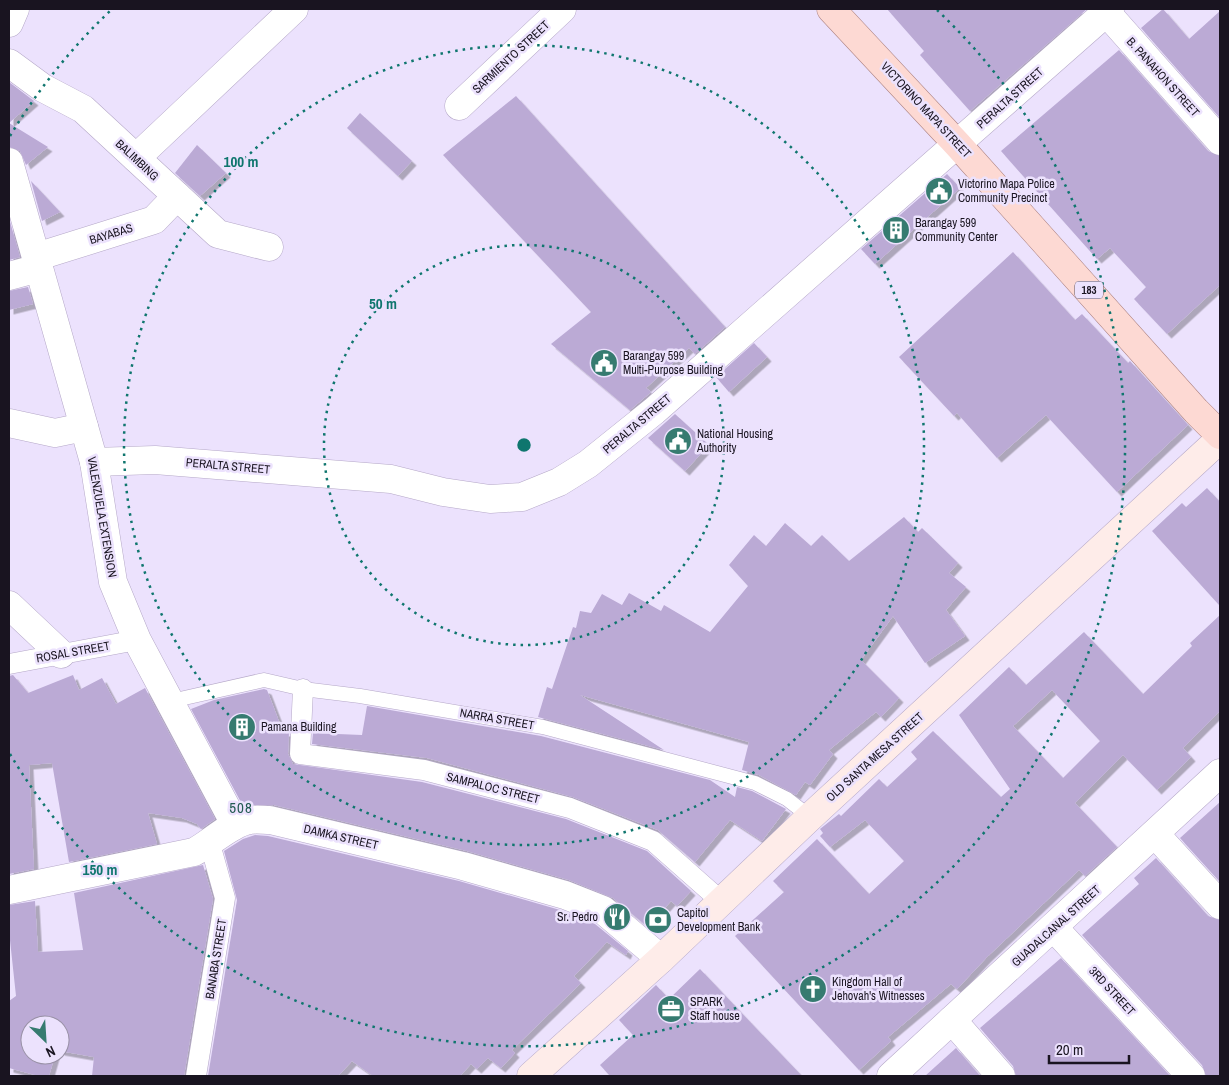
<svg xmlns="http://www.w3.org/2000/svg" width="1229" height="1085" font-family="'Archivo Narrow',sans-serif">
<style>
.building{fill:#bbaad5;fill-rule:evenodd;filter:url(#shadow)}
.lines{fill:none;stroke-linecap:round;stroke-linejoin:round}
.service-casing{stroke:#b5a8c8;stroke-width:15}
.pedestrian-casing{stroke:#b5a8c8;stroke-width:21}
.minor-casing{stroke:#b5a8c8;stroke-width:29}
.secondary-casing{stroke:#b5a8c8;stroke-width:29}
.primary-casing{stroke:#ac8382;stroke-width:29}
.service{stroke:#fff;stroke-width:14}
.pedestrian{stroke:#fff;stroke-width:20}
.minor{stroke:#fff;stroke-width:28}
.secondary{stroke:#feece9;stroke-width:28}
.primary{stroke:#fdd9d3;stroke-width:28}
.ring{fill:none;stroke:#0f766e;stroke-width:2.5;stroke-dasharray:2.5 5}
.labels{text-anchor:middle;stroke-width:5;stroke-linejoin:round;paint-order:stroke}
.shield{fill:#ece2fd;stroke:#585262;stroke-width:1}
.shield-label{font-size:11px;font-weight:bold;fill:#191420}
.street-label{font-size:12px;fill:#191420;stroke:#ece2fd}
.poi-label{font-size:12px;fill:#191420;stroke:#ece2fd;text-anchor:start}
.quarter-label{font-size:15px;letter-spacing:1px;fill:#235b52;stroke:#ece2fd}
.centre{fill:#0f766e;stroke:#ece2fd;stroke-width:2.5}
.ring-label{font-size:15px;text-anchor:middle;font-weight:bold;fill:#0f766e;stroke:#ece2fd;stroke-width:5;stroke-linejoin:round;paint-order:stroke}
</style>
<defs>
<filter id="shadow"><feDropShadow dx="4.5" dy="4.5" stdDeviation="0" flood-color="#0004"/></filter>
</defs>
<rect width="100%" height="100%" fill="#ece2fd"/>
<g class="building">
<polygon points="887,9 1087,9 970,111 920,55 924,51"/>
<polygon points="1163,9 1189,39 1220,11 1220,118 1141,28"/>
<polygon points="1119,50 1208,151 1220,156 1220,285 1167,334 1134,299 1146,287 1110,248 1097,259 1001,151"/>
<polygon points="9,82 34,101 9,123"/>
<polygon points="516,96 725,327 695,354 689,348 646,388 651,392 630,410 551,344 591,312 443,155"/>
<polygon points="360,113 412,161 398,176 347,128"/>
<polygon points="9,123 48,147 26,165 20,151 9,147"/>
<polygon points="197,145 226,173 200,196 175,173"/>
<polygon points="947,174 960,188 875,264 861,249"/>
<polygon points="31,181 60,212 42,221"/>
<polygon points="9,218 20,257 9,260"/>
<polygon points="1013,252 1075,320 1082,314 1128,363 1130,361 1188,425 1117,492 1046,415 997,458 957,413 954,416 899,357"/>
<polygon points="28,287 33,304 9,310 9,291"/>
<polygon points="754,343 767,357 729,392 716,377"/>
<polygon points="675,414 709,445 685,471 648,438"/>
<polygon points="1207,488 1220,502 1220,606 1152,531 1182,503 1186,507"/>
<polygon points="904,517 918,532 922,528 958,563 949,573 966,587 946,610 965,636 925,663 893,616 861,660 899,698 881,717 876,712 829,750 833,754 810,785 805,782 796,795 759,775 742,770 749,742 580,695 664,750 538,717 547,687 552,689 573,627 576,628 580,611 591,613 602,594 622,605 629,593 661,611 664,605 710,632 748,586 729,565 754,535 766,546 785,523 811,546 822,535 849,561"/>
<path d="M1220,615V711L1183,748L1191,757L1157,790L1123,755L1075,803L1117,847L1085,876L1079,870L987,957L957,989L951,984L888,1037L891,1041L859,1070L735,936L784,892L773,881L817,839L869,894L904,861L865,820L830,847L820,836L823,833L820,829L839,814L841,816L879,779L887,787L917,759L911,752L933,731L1001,797L1010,789L959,715L1009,667L1026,685L1084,632L1143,694L1192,646L1190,643ZM1052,690L1100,741L1063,778L1013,726Z"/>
<polygon points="13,675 28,693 73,675 79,690 102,678 116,704 145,688 215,819 201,829 197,824 182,818 148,813 157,844 69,862 52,763 29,765 34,869 9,874 9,676"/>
<polygon points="264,689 267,690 283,732 289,732 288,754 293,764 422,782 566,819 647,851 691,891 677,906 671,901 648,927 613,898 569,880 467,851 274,805 243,806 191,709 214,700"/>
<polygon points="367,706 541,736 710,780 735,797 737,787 752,791 786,809 762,841 730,820 695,862 658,830 573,797 427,758 312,744 313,733 362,735"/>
<polygon points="1220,802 1220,882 1180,838"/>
<polygon points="255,835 268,836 459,881 560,910 595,924 628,951 626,955 607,942 574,976 581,983 512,1050 515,1053 501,1068 488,1058 477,1069 471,1064 460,1076 373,1076 352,1061 338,1076 208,1076 237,900 224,851 243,839"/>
<polygon points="1156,858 1208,916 1220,920 1220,1076 1206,1076 1202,1065 1082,935 1139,884 1134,878"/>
<polygon points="203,865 213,899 184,1076 92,1076 94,1057 60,1051 60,1025 30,1025 30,1055 55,1055 49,1076 39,1076 9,1068 9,1001 16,996 9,931 9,905 35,901 38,952 83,950 74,893"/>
<polygon points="1061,958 1170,1076 1016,1076 1013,1066 980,1028"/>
<polygon points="700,969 753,1025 802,1076 610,1076 600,1065 633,1035 619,1020 656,985 669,999"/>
<polygon points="956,1048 980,1076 925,1076"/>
</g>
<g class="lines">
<g class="service-casing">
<polyline id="service" points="171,701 264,680 303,689 360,696 543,727 755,783 787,799 810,817"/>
</g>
<g class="pedestrian-casing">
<g id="pedestrian">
<polyline points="9,664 137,640"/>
<polyline points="303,689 300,754 424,770 570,808 653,841 722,902"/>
<polyline points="196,1076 225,898 210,844"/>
</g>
</g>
<g class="minor-casing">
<g id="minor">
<polyline points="1106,12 1220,141"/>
<polyline points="9,23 15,9"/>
<polyline points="9,63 43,88 83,109 218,234 269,247"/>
<polyline points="459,106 562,9"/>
<polyline points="136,158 294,9"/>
<polyline points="9,162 94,462 113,582 137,640 235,824"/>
<polyline points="36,257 154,220 177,196"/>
<polyline points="9,276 39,268"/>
<polyline points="9,423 55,433 84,427"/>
<polyline points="94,462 155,460 391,479 443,492 490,499 522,497 559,482 588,464 654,411 1110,9"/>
<polyline points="9,605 61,654"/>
<polyline points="1156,835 1220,905"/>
<path d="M9,890L194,852C210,844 232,822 250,820C256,819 264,820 270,820L463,866L565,895L603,910L661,959"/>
<polyline points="1054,928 1191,1076"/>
<polyline points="952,1020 1001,1076"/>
<polyline points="891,1076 1220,773"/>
</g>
</g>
<g class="secondary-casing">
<polyline id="secondary" points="531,1076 661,959 810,817 1220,439"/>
</g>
<g class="primary-casing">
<polyline id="primary" points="831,9 958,145 1196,411 1220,435"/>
</g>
<use href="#service" class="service"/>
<use href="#pedestrian" class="pedestrian"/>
<use href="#minor" class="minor"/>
<use href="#secondary" class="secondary"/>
<use href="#primary" class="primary"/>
</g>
<g class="ring">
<circle cx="524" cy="445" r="200"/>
<circle cx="524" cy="445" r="400"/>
<path d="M10 136A600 600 0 0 1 111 10M937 10A600 600 0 1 1 10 754"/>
</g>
<defs>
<g id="civic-disc" transform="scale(1.4375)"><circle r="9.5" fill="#367b70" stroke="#ece2fd"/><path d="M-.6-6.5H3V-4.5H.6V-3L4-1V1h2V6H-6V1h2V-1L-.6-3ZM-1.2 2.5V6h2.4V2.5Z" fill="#fff"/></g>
<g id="building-disc" transform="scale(1.4375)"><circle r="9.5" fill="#367b70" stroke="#ece2fd"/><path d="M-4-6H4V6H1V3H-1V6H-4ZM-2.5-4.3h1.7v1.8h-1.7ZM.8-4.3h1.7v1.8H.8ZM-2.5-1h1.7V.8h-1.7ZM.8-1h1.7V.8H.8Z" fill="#fff"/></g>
<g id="restaurant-disc" transform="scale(1.4375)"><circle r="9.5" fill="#367b70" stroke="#ece2fd"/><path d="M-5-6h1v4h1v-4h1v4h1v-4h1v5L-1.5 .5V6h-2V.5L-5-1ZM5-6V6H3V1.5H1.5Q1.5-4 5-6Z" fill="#fff"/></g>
<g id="bank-disc" transform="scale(1.4375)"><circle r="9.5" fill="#367b70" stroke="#ece2fd"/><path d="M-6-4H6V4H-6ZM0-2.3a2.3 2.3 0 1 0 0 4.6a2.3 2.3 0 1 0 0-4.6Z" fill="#fff"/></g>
<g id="church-disc" transform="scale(1.4375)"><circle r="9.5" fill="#367b70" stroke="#ece2fd"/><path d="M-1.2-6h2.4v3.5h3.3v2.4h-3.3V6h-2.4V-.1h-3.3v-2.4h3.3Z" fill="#fff"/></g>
<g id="office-disc" transform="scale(1.4375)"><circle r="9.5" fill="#367b70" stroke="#ece2fd"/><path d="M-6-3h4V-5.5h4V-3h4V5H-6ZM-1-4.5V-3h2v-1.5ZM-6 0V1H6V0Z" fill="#fff"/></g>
</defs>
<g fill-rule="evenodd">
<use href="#civic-disc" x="939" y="191"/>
<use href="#building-disc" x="896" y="230"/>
<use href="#civic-disc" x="604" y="363"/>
<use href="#civic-disc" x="678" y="441"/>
<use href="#building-disc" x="242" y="727"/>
<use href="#restaurant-disc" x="617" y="917"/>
<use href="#bank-disc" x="658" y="920"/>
<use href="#church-disc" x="813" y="989"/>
<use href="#office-disc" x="671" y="1009"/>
</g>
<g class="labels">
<rect class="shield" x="1075" y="281.5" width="28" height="17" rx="4"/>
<g class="shield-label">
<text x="1089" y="294">183</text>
</g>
<g class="street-label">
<text transform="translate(511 57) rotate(-43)" y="4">SARMIENTO STREET</text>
<text transform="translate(1163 77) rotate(48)" y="4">B. PANAHON STREET</text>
<text transform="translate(1010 98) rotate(-42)" y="4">PERALTA STREET</text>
<text transform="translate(926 110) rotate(47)" y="4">VICTORINO MAPA STREET</text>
<text transform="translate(137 160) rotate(43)" y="4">BALIMBING</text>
<text transform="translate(111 234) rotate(-17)" y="4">BAYABAS</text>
<text transform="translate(637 424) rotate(-40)" y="4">PERALTA STREET</text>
<text transform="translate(228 466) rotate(5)" y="4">PERALTA STREET</text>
<text transform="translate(102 517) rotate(80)" y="4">VALENZUELA EXTENSION</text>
<text transform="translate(73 652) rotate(-10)" y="4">ROSAL STREET</text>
<text transform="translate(497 719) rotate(10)" y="4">NARRA STREET</text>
<text transform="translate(875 757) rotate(-42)" y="4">OLD SANTA MESA STREET</text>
<text transform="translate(493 788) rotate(14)" y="4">SAMPALOC STREET</text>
<text transform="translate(341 837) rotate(13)" y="4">DAMKA STREET</text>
<text transform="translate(1056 926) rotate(-42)" y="4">GUADALCANAL STREET</text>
<text transform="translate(216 959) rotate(-81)" y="4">BANABA STREET</text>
<text transform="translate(1112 991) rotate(47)" y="4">3RD STREET</text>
</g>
<g class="poi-label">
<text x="958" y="188">Victorino Mapa Police<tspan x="958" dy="14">Community Precinct</tspan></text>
<text x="915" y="227">Barangay 599<tspan x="915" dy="14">Community Center</tspan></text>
<text x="623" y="360">Barangay 599<tspan x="623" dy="14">Multi-Purpose Building</tspan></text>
<text x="697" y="438">National Housing<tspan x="697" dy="14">Authority</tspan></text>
<text x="261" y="731">Pamana Building</text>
<text x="677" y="917">Capitol<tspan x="677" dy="14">Development Bank</tspan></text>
<text x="598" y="921" text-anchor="end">Sr. Pedro</text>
<text x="832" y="986">Kingdom Hall of<tspan x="832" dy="14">Jehovah's Witnesses</tspan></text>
<text x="690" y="1006">SPARK<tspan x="690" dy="14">Staff house</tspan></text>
</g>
<g class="quarter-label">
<text x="241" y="813">508</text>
</g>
</g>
<circle cx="524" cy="445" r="8" class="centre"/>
<g class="ring-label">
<text x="241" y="167">100 m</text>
<text x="383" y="309">50 m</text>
<text x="100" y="875">150 m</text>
</g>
<rect width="1229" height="1085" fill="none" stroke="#191420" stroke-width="20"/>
<g transform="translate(45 1040) rotate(155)"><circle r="24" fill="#ece2fd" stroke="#9890a5"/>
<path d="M0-4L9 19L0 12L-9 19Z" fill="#367b70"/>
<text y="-8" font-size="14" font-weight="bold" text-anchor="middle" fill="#191420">N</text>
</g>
<path d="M1049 1055v8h80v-8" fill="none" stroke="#191420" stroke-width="2.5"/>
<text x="1056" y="1055" font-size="15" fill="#191420" stroke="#ece2fd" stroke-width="4" paint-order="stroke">20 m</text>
</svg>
